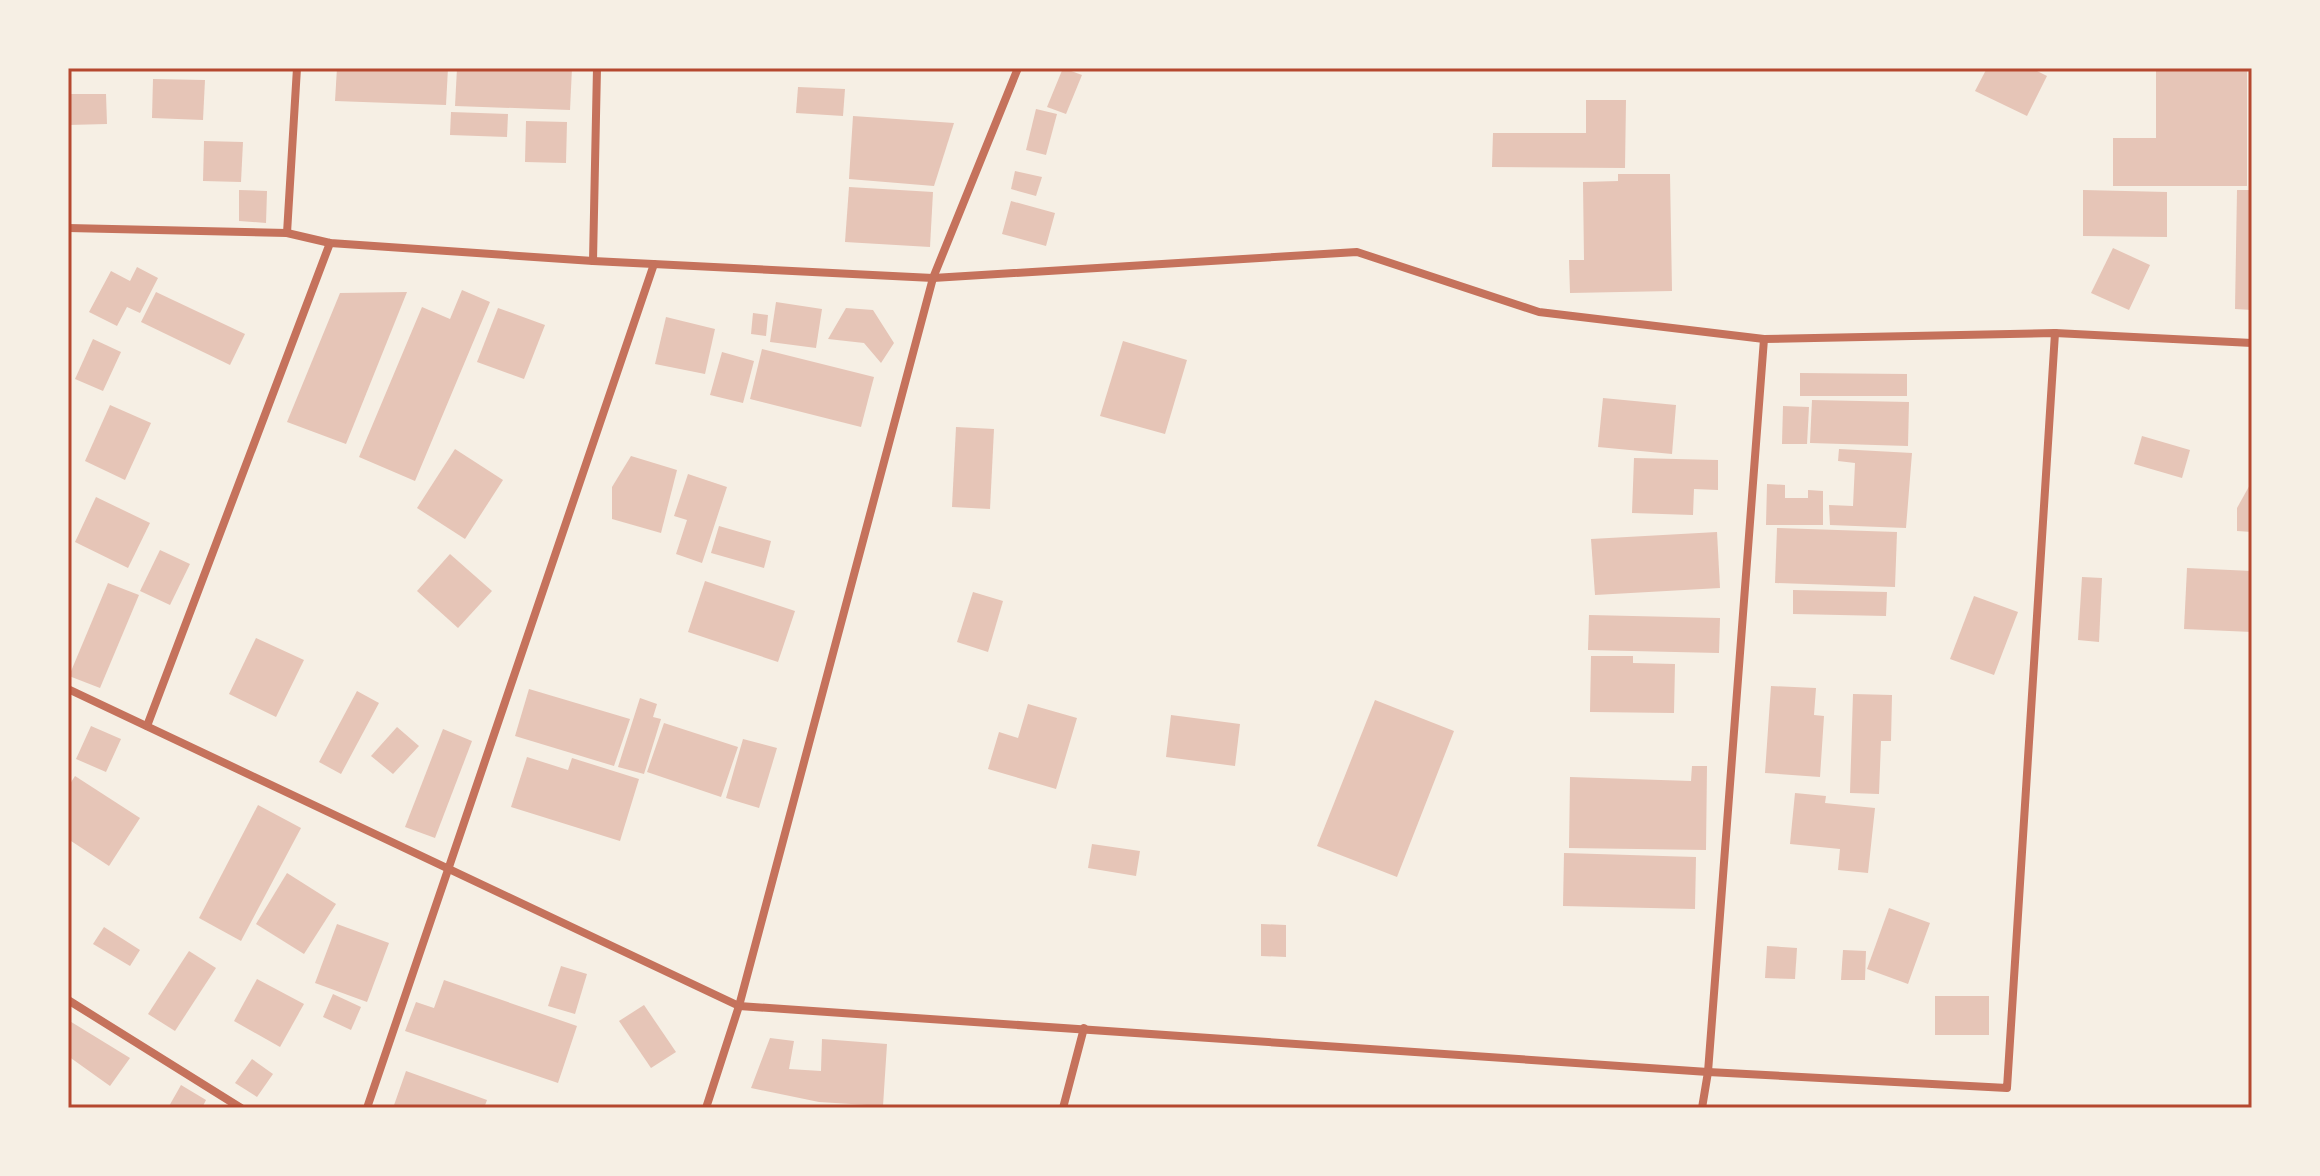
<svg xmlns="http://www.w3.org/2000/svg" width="2320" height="1176" font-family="'Space Grotesk',sans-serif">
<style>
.building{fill:#e6c5b7}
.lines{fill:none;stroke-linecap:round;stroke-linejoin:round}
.minor{stroke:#c5725c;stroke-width:8}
.neatline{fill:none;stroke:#b5482f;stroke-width:3}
</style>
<rect width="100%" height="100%" fill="#f6efe4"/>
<g class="building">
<polygon points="337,68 448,68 446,105 335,101"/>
<polygon points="457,68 572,68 570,110 455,106"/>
<polygon points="1063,68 1082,75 1066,114 1047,107"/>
<polygon points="1987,68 2031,68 2047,76 2027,116 1975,91"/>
<polygon points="2156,68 2247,68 2247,186 2113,186 2113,138 2156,138"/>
<polygon points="153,79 205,80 203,120 152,118"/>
<polygon points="798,87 845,89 843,116 796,113"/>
<polygon points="68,94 106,94 107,124 68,125"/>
<polygon points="1586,100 1626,100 1625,168 1492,167 1493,133 1586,133"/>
<polygon points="1036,109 1057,114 1046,155 1026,150"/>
<polygon points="451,112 508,114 507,137 450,135"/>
<polygon points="853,116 954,123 934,186 849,179"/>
<polygon points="526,121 567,122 566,163 525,162"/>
<polygon points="204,141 243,142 241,182 203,181"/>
<polygon points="1015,171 1042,177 1036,196 1011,189"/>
<polygon points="1618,174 1670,174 1672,291 1570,293 1569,260 1584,260 1583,182 1618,181"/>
<polygon points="849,187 933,192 930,247 845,242"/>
<polygon points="239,190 267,191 266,223 239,221"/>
<polygon points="2083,190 2167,192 2167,237 2083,236"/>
<polygon points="2237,190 2252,190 2252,310 2235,309"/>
<polygon points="1011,201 1055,213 1046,246 1002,234"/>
<polygon points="2113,248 2150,265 2129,310 2091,293"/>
<polygon points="137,267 158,278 140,313 127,307 117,326 89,312 111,271 130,281"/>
<polygon points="462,290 490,302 415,481 359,457 422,307 450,319"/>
<polygon points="156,292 245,334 230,365 141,322"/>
<polygon points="407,292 346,444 287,422 340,293"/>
<polygon points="776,302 822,309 816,348 770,342"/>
<polygon points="498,308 545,325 524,379 477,362"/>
<polygon points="846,308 873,310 894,343 881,363 864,343 828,339"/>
<polygon points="753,313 768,315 766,336 751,334"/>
<polygon points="666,317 715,329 705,374 655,364"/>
<polygon points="93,339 121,352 103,391 75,379"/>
<polygon points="1123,341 1187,360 1165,434 1100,416"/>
<polygon points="762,349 874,377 861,427 750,399"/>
<polygon points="722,352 754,361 743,403 710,395"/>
<polygon points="1800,373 1907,374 1907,396 1800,396"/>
<polygon points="1603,398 1676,405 1672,454 1598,447"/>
<polygon points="1812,400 1909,402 1908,446 1810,443"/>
<polygon points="110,405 151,423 125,480 85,461"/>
<polygon points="1783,406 1809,407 1807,444 1782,444"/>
<polygon points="956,427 994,429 990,509 952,507"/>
<polygon points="2142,436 2190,450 2182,478 2134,464"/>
<polygon points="455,449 503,480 465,539 417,508"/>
<polygon points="1839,449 1912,453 1906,528 1830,525 1829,505 1853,506 1855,463 1838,461"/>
<polygon points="631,456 677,470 661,533 612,519 612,487"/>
<polygon points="1634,458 1718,460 1718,490 1694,489 1693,515 1632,513"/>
<polygon points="688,474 727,487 702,563 676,554 687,520 674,516"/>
<polygon points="2252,481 2252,532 2237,531 2237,508"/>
<polygon points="1767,484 1785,485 1785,498 1808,498 1808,490 1823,491 1823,525 1766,525"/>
<polygon points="96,497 150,523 128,568 75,542"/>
<polygon points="719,526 771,541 764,568 711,553"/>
<polygon points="1777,528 1897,532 1895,587 1775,583"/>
<polygon points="1717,532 1720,588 1595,595 1591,539"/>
<polygon points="160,550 190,564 170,605 140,591"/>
<polygon points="450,554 492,591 458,628 417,591"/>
<polygon points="2187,568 2252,571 2252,632 2184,629"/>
<polygon points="2082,577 2102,578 2099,642 2078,640"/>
<polygon points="705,581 795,611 778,662 688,632"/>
<polygon points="108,583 139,595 100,688 69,676"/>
<polygon points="1793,590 1887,592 1886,616 1793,614"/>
<polygon points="973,592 1003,601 988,652 957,642"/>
<polygon points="1974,596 2018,612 1994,675 1950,659"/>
<polygon points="1589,615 1720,618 1719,653 1588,650"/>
<polygon points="256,638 304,660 276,717 229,694"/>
<polygon points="1591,656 1633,656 1633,663 1675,664 1674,713 1590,712"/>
<polygon points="1771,686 1816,688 1814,715 1824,716 1820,777 1765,773"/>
<polygon points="529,689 630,719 614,766 515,736"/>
<polygon points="357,691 379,703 341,774 319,762"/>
<polygon points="1853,694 1892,695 1891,741 1881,741 1879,794 1850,793"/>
<polygon points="640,698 657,704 653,717 661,719 644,774 618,767"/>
<polygon points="1375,700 1454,731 1397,877 1317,846"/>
<polygon points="1028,704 1077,718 1056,789 988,769 999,732 1018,738"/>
<polygon points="1171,715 1240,724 1235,766 1166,757"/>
<polygon points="664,723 738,747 721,797 647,772"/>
<polygon points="91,726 121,739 106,772 76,759"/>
<polygon points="397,727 419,746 393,774 371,756"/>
<polygon points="443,729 472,741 435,838 405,827"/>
<polygon points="743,739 777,748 759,808 726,798"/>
<polygon points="527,757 568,770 572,758 639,779 620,841 511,807"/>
<polygon points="1692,766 1707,766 1706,850 1569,848 1570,777 1691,781"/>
<polygon points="75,776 140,818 109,866 68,839 68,787"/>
<polygon points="1795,793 1826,796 1825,803 1875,808 1868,873 1838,870 1840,849 1790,844"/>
<polygon points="258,805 301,828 241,941 199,918"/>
<polygon points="1092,844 1140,851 1136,876 1088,868"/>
<polygon points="1564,853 1696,857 1695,909 1563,906"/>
<polygon points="287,873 336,904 304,954 256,924"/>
<polygon points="1889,908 1930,923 1908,984 1867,969"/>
<polygon points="337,924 389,943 367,1002 315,983"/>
<polygon points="1261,924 1286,925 1286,957 1261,956"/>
<polygon points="104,927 140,950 130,966 93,944"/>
<polygon points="1767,946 1797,948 1795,979 1765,978"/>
<polygon points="1843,950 1866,951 1865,980 1841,980"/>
<polygon points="189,951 216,968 175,1031 148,1014"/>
<polygon points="561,966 587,974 575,1014 548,1006"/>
<polygon points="257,979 304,1004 280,1047 234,1021"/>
<polygon points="444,980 577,1026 558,1083 405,1031 416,1002 434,1008"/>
<polygon points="333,994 361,1007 351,1030 323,1017"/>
<rect x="1935" y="996" width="54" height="39"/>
<polygon points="644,1005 676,1052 651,1068 619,1021"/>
<polygon points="68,1020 130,1058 110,1086 68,1056"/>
<polygon points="770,1038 794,1041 789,1069 821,1071 822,1039 887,1044 883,1106 819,1102 751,1088"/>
<polygon points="252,1059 273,1074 257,1097 235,1083"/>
<polygon points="406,1071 487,1100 484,1108 393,1108"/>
<polygon points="181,1085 206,1100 202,1108 168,1108"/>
</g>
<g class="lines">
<g class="minor">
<polyline points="68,228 287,233 330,243 593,261 933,278 1357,252 1539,312 1764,339 2055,333 2252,343"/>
<polyline points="287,233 297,68"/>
<polyline points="593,261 597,68"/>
<polyline points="68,689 739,1006 1708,1072 2007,1088 2055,333"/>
<polyline points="147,726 330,243"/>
<polyline points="68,1000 241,1108"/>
<polyline points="367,1108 654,264"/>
<polyline points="706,1108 739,1006 933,278 1018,68"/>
<polyline points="1063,1108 1084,1028"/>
<polyline points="1702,1108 1708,1072 1764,339"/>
</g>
</g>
<rect width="2320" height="1176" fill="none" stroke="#f6efe4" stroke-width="140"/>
<rect x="70" y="70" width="2180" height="1036" class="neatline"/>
</svg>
